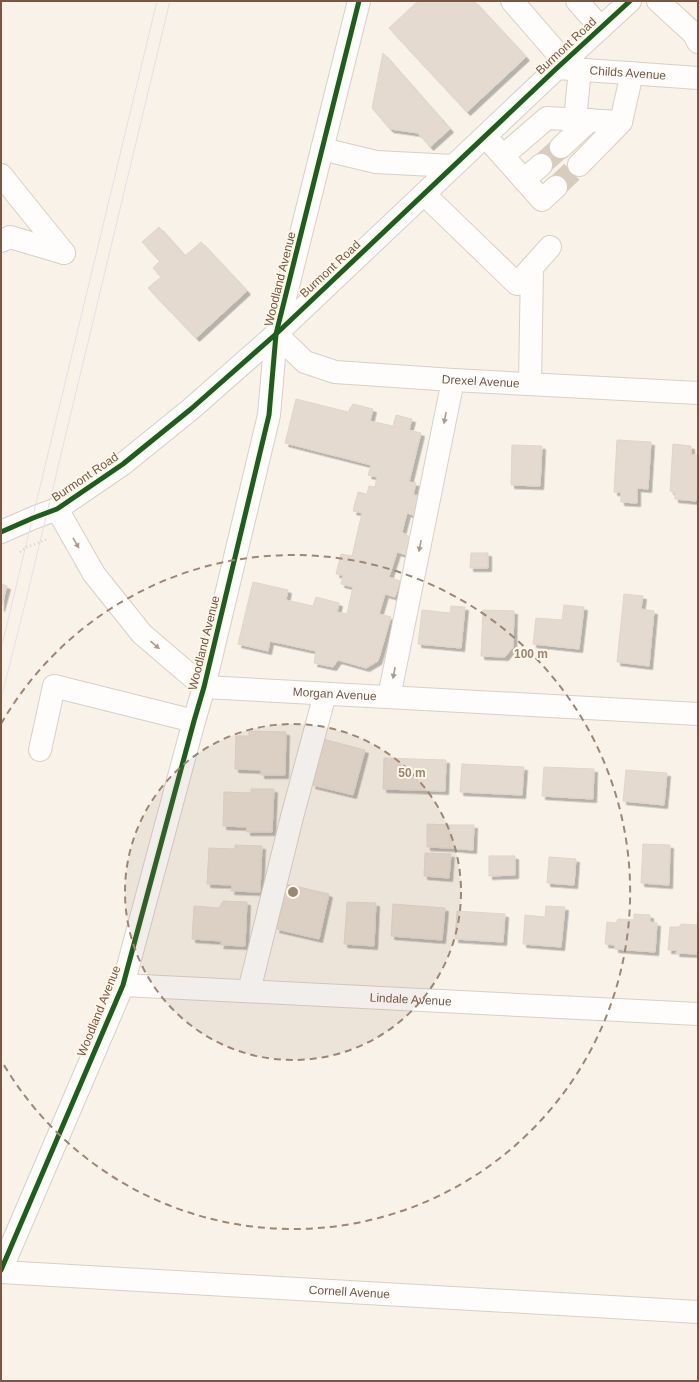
<svg xmlns="http://www.w3.org/2000/svg" width="699" height="1382" font-family="Helvetica,sans-serif">
<style>
.building{fill:#e5dacf;stroke:#e1d5c9;filter:url(#shadow)}
.lines{fill:none;stroke-linecap:round;stroke-linejoin:round}
.minor-tunnel{stroke:#d8ccbf;stroke-width:22;stroke-dasharray:22 11;stroke-linecap:butt}
.minor-casing{stroke:#d9cfc6;stroke-width:24}
.path{stroke:#dad2cb;stroke-width:2.5;stroke-dasharray:1 3;stroke-linecap:butt}
.minor{stroke:#fefdfc;stroke-width:22}
.tram{stroke:#e4e1e5;stroke-width:1}
.cycleway-casing{stroke:#fff7e9;stroke-width:8}
.cycleway{stroke:#1b5e20;stroke-width:5}
.oneway{fill:#ae9a8e}
.ring{fill:none;stroke:#9e8675;stroke-width:2;stroke-dasharray:7 5}
.labels{text-anchor:middle;stroke-width:4;stroke-linejoin:round;paint-order:stroke}
.street-label{font-size:12px;fill:#785845;stroke:#fff7e9}
.centre{fill:#9e8675;stroke:#fff7e9;stroke-width:2}
.ring-label{font-size:12px;text-anchor:middle;font-weight:bold;fill:#9e8675;stroke:#fff7e9;stroke-width:4;stroke-linejoin:round;paint-order:stroke}
</style>
<defs>
<filter id="shadow"><feDropShadow dx="3.5" dy="3.5" stdDeviation="0" flood-color="#0004"/></filter>
</defs>
<rect width="100%" height="100%" fill="#f8f2e8"/>
<g class="building">
<polygon points="418,1 474,1 526,57 467,112 389,28"/>
<polygon points="383,53 450,129 430,147 418,133 390,129 372,108"/>
<polygon points="159,227 185,256 201,242 247,291 196,338 148,288 161,277 153,268 160,261 142,242"/>
<polygon points="296,399 348,412 353,404 373,409 370,421 393,426 396,415 412,419 409,430 421,433 409,482 416,483 413,495 421,496 416,516 407,513 402,532 411,538 406,555 397,552 389,577 400,581 395,597 385,594 379,614 391,617 378,661 366,668 338,660 333,667 314,663 316,651 270,641 268,651 238,644 253,582 288,590 286,600 313,606 316,597 339,603 337,612 347,614 353,587 341,584 343,575 336,574 341,554 352,556 362,513 353,511 358,492 367,494 369,486 375,487 377,477 368,475 371,465 285,443"/>
<polygon points="617,440 651,442 648,489 637,488 637,503 621,502 621,492 614,492"/>
<polygon points="673,444 691,446 691,455 698,455 698,491 696,501 675,499 675,492 670,491"/>
<polygon points="512,445 542,446 540,486 511,485"/>
<polygon points="471,553 488,553 488,568 470,568"/>
<polygon points="1,584 7,586 1,608"/>
<polygon points="624,594 643,596 641,609 654,611 649,666 617,662"/>
<polygon points="564,605 584,607 579,649 533,644 536,618 562,620"/>
<polygon points="451,606 465,607 461,648 418,644 422,610 450,613"/>
<polygon points="483,610 514,611 513,647 505,657 481,656"/>
<polygon points="249,731 286,732 285,775 261,775 261,770 235,769 236,736 249,736"/>
<polygon points="323,739 365,750 353,795 312,785"/>
<polygon points="384,758 446,760 445,791 383,789"/>
<polygon points="462,764 524,767 522,795 460,792"/>
<polygon points="544,767 594,769 593,799 542,796"/>
<polygon points="626,770 667,773 664,805 623,801"/>
<polygon points="251,789 274,789 272,832 247,832 247,827 223,826 224,792 251,793"/>
<polygon points="427,824 450,825 450,848 427,847"/>
<polygon points="450,825 474,825 473,850 450,848"/>
<polygon points="643,844 670,845 669,885 641,883"/>
<polygon points="235,845 262,846 260,892 231,891 232,885 207,884 209,848 235,849"/>
<polygon points="425,853 451,854 449,878 424,876"/>
<polygon points="489,856 515,856 515,875 489,876"/>
<polygon points="549,857 576,859 574,885 547,883"/>
<polygon points="286,884 329,894 319,939 276,929"/>
<polygon points="223,901 247,902 245,946 220,945 222,941 192,939 194,906 219,908"/>
<polygon points="347,902 376,903 374,946 344,944"/>
<polygon points="393,904 445,908 442,940 391,936"/>
<polygon points="546,906 565,907 561,947 523,944 525,915 545,917"/>
<polygon points="457,911 505,914 503,942 455,939"/>
<polygon points="634,914 650,915 650,922 657,923 655,952 615,949 615,945 605,944 607,922 616,923 618,919 634,920"/>
<polygon points="698,919 698,954 676,953 677,950 668,950 670,927 679,927 681,924 697,925"/>
</g>
<g class="lines">
<g class="minor-tunnel">
<polyline points="541,165 561,147"/>
<polyline points="556,187 579,165"/>
</g>
<g class="minor-casing">
<g id="minor">
<polyline points="512,1 564,61"/>
<polyline points="577,1 601,28"/>
<polyline points="658,1 694,34 698,42"/>
<path id="s1" d="M557,68L698,78"/>
<polyline points="575,120 580,69"/>
<polyline points="494,146 542,200 556,187"/>
<polyline points="561,147 590,120"/>
<polyline points="322,149 376,162 453,166"/>
<polyline points="503,156 547,118 621,122 632,73"/>
<polyline points="579,165 621,122"/>
<polyline points="1,175 64,253"/>
<polyline points="524,180 541,165"/>
<polyline points="424,194 517,284 550,247"/>
<polyline points="1,241 10,237 64,253"/>
<path id="s2" d="M276,334L305,362L335,372L453,380L698,393"/>
<polyline points="530,384 532,267"/>
<path id="s3" d="M57,509L94,574L142,634L204,687L698,714"/>
<polyline points="1,532 33,518 57,509 123,464 191,409 276,334 557,68 630,1"/>
<polyline points="389,697 453,380"/>
<polyline points="40,750 54,686 194,721"/>
<path id="s4" d="M123,985L698,1014"/>
<polyline points="249,991 292,817 325,694"/>
<polyline points="1,1270 123,985 194,721 204,687 269,415 276,334 359,1"/>
<path id="s5" d="M1,1272L698,1312"/>
</g>
</g>
<polyline class="path" points="20,552 27,547 48,539"/>
<use href="#minor" class="minor"/>
<g class="tram">
<polyline points="1,649 157,1"/>
<polyline points="1,699 27,596 170,1"/>
</g>
<g class="cycleway-casing">
<g id="cycleway">
<polyline points="1,532 33,518 57,509 123,464 191,409 276,334 557,68 630,1"/>
<polyline points="1,1270 123,985 194,721 204,687 269,415 276,334 359,1"/>
</g>
</g>
<use href="#cycleway" class="cycleway"/>
</g>
<defs><path id="oneway-solid" d="M-6-.8H1V-3.2L6.5 0L1 3.2V.8H-6Z"/></defs>
<g class="oneway">
<use href="#oneway-solid" transform="translate(445 418) rotate(101)"/>
<use href="#oneway-solid" transform="translate(76 543) rotate(60)"/>
<use href="#oneway-solid" transform="translate(420 546) rotate(101)"/>
<use href="#oneway-solid" transform="translate(155 645) rotate(40)"/>
<use href="#oneway-solid" transform="translate(394 673) rotate(101)"/>
</g>
<circle cx="293" cy="892" r="168" fill="#9e8675" fill-opacity=".12"/>
<g class="ring">
<circle cx="293" cy="892" r="168"/>
<path d="M1 724A337 337 0 1 1 1 1060"/>
</g>
<g class="labels">
<g class="street-label">
<text transform="translate(566 46) rotate(-43)" y="4">Burmont Road</text>
<text dy="4" stroke="none"><textPath href="#s1" startOffset="71">Childs Avenue</textPath></text>
<text transform="translate(330 269) rotate(-43)" y="4">Burmont Road</text>
<text transform="translate(280 279) rotate(-76)" y="4">Woodland Avenue</text>
<text dy="4" stroke="none"><textPath href="#s2" startOffset="218">Drexel Avenue</textPath></text>
<text transform="translate(85 477) rotate(-34)" y="4">Burmont Road</text>
<text transform="translate(204 643) rotate(-76)" y="4">Woodland Avenue</text>
<text dy="4" stroke="none"><textPath href="#s3" startOffset="364">Morgan Avenue</textPath></text>
<text dy="4" stroke="none"><textPath href="#s4" startOffset="288">Lindale Avenue</textPath></text>
<text transform="translate(99 1011) rotate(-68)" y="4">Woodland Avenue</text>
<text dy="4" stroke="none"><textPath href="#s5" startOffset="349">Cornell Avenue</textPath></text>
</g>
</g>
<circle cx="293" cy="892" r="6" class="centre"/>
<g class="ring-label">
<text x="531" y="658">100 m</text>
<text x="412" y="777">50 m</text>
</g>
<rect width="699" height="1382" fill="none" stroke="#785845" stroke-width="4"/>
</svg>
